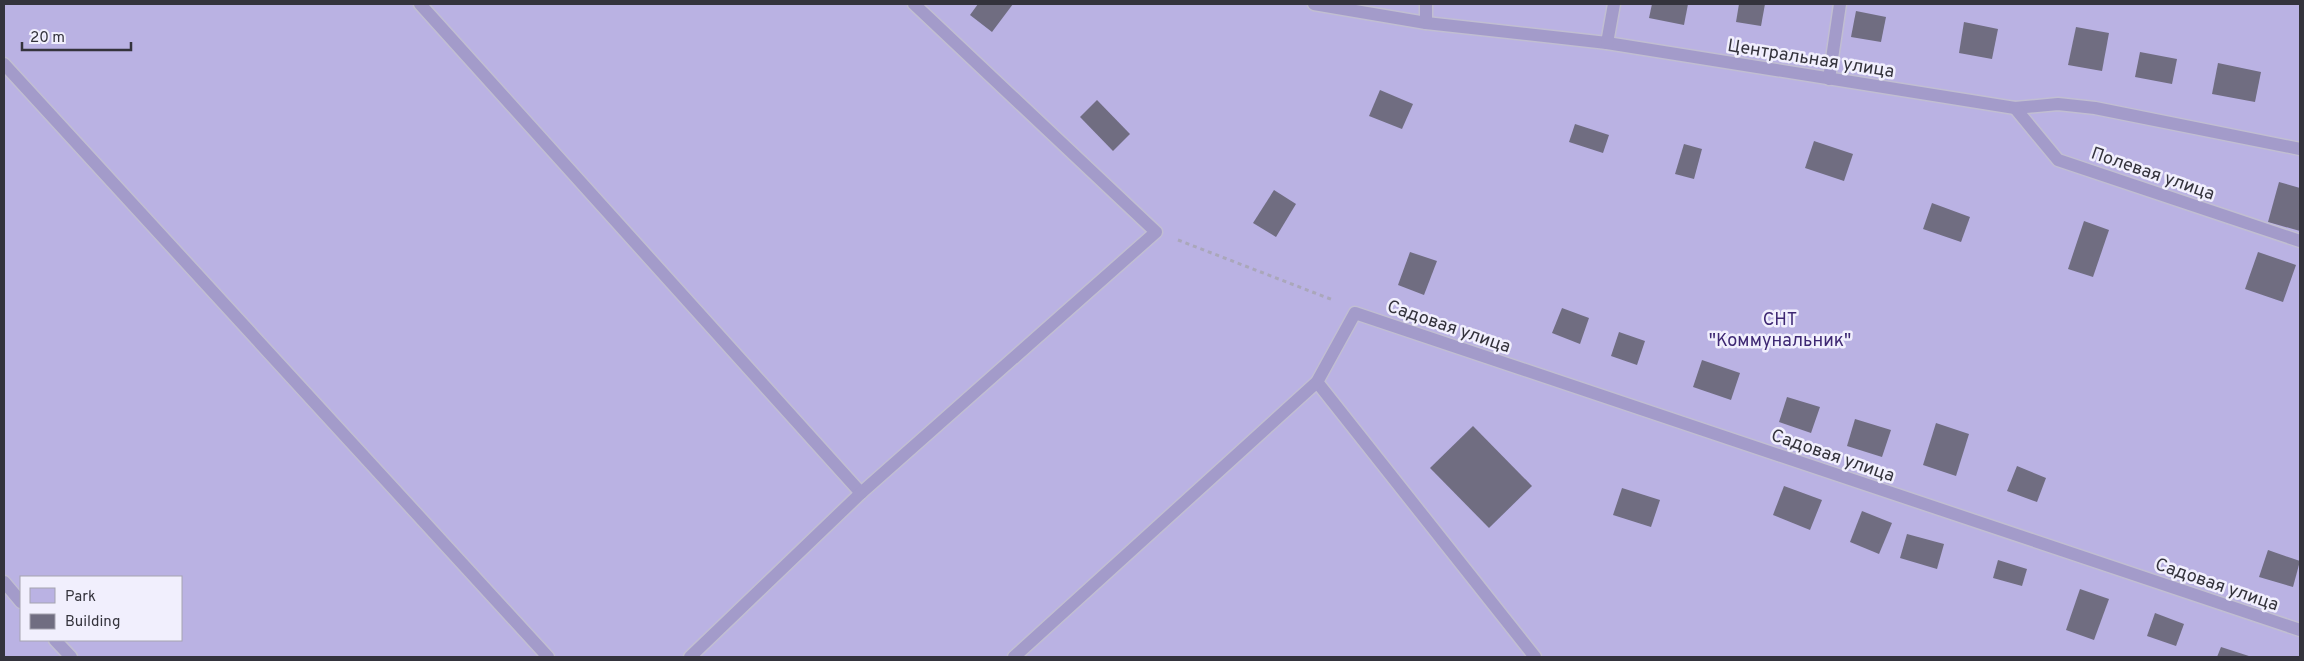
<svg xmlns="http://www.w3.org/2000/svg" width="2304" height="661" font-family="Overpass,sans-serif">
<style>
.green{fill:#bab2e3;fill-rule:evenodd}
.building{fill:#706d81}
.lines{fill:none;stroke-linecap:round;stroke-linejoin:round}
.lane-casing{stroke:#c1bed2;stroke-width:15}
.path{stroke:#aaa7ba;stroke-width:3;stroke-dasharray:4 4;stroke-linecap:butt}
.lane{stroke:#a39bca;stroke-width:12}
.labels{text-anchor:middle;stroke-width:5;stroke-linejoin:round;paint-order:stroke}
.street-label{font-size:18px;fill:#34333c;stroke:#f1effd}
.park-label{font-size:18px;fill:#3e2873;stroke:#f1effd}
</style>
<rect width="100%" height="100%" fill="#e4e1f8"/>
<path class="green" d="M4,4H2300V657H4ZM21,577H181V640H21Z"/>
<g class="building">
<polygon points="978,4 1013,4 992,32 970,15"/>
<polygon points="1652,4 1688,4 1684,25 1649,18"/>
<polygon points="1739,4 1765,4 1761,26 1736,22"/>
<polygon points="1856,11 1886,17 1881,42 1851,37"/>
<polygon points="1964,22 1998,29 1992,59 1959,53"/>
<polygon points="2076,27 2109,33 2102,71 2068,65"/>
<polygon points="2140,52 2177,59 2172,84 2135,77"/>
<polygon points="2218,63 2261,72 2255,102 2212,94"/>
<polygon points="1380,90 1413,104 1402,129 1369,116"/>
<polygon points="1097,100 1130,134 1113,151 1080,117"/>
<polygon points="1575,124 1609,135 1603,153 1569,142"/>
<polygon points="1814,141 1853,154 1844,181 1805,168"/>
<polygon points="1684,144 1702,149 1694,179 1675,174"/>
<polygon points="2279,182 2300,188 2300,231 2268,222"/>
<polygon points="1274,190 1296,204 1276,237 1253,223"/>
<polygon points="1932,203 1970,217 1961,242 1923,229"/>
<polygon points="2084,221 2109,230 2093,277 2068,269"/>
<polygon points="1410,252 1437,261 1424,295 1398,285"/>
<polygon points="2258,252 2296,265 2283,302 2245,289"/>
<polygon points="1562,308 1589,318 1580,344 1552,333"/>
<polygon points="1619,332 1645,341 1637,365 1611,356"/>
<polygon points="1702,360 1740,373 1731,400 1693,387"/>
<polygon points="1787,397 1820,407 1811,433 1779,422"/>
<polygon points="1855,419 1891,430 1882,457 1847,446"/>
<polygon points="1936,423 1969,434 1956,476 1923,465"/>
<polygon points="1473,426 1532,486 1489,528 1430,468"/>
<polygon points="2017,466 2046,478 2037,502 2007,491"/>
<polygon points="1784,486 1822,500 1810,530 1773,515"/>
<polygon points="1622,488 1660,500 1651,527 1613,515"/>
<polygon points="1862,511 1892,523 1879,554 1850,542"/>
<polygon points="1907,534 1944,544 1937,569 1900,558"/>
<polygon points="2268,550 2300,561 2293,587 2259,577"/>
<polygon points="1998,560 2027,569 2022,586 1993,578"/>
<polygon points="2080,589 2109,599 2094,640 2066,630"/>
<polygon points="2155,613 2184,624 2176,646 2147,636"/>
<polygon points="2221,647 2252,657 2217,657"/>
</g>
<g class="lines">
<g class="lane-casing">
<g id="lane">
<polyline points="420,4 861,493"/>
<polyline points="1314,4 1426,23 1607,43 2015,108 2058,104 2095,108 2300,149"/>
<polyline points="1426,23 1426,4"/>
<polyline points="1607,43 1614,4"/>
<polyline points="4,64 548,657"/>
<polyline points="1829,79 1840,4"/>
<polyline points="2015,108 2058,160 2300,241"/>
<polyline points="1317,382 1535,657"/>
<polyline points="4,582 21,602"/>
<polyline points="55,640 71,657"/>
<polyline points="690,657 861,493 1156,232 914,4"/>
<polyline points="1014,657 1317,382 1355,313 2300,630"/>
</g>
</g>
<polyline class="path" points="1178,240 1333,300"/>
<use href="#lane" class="lane"/>
</g>
<g class="labels">
<g class="street-label">
<text transform="translate(1811 58) rotate(9)" y="6">Центральная улица</text>
<text transform="translate(2153 173) rotate(19)" y="6">Полевая улица</text>
<text transform="translate(1449 326) rotate(19)" y="6">Садовая улица</text>
<text transform="translate(1833 455) rotate(19)" y="6">Садовая улица</text>
<text transform="translate(2217 584) rotate(19)" y="6">Садовая улица</text>
</g>
<g class="park-label">
<text x="1780" y="325">СНТ<tspan x="1780" dy="21">"Коммунальник"</tspan></text>
</g>
</g>
<rect width="2304" height="661" fill="none" stroke="#34333c" stroke-width="10"/>
<rect x="20" y="576" width="162" height="65" fill="#f1effd" stroke="#a5a4b0"/>
<rect x="30" y="588" width="25" height="15" fill="#bab2e3" stroke="#a5a4b0"/>
<text x="65" y="601" font-size="15" fill="#34333c">Park</text>
<rect x="30" y="614" width="25" height="15" fill="#706d81" stroke="#a5a4b0"/>
<text x="65" y="626" font-size="15" fill="#34333c">Building</text>
<path d="M22 42v8h109v-8" fill="none" stroke="#34333c" stroke-width="2.5"/>
<text x="30" y="42" font-size="15" fill="#34333c" stroke="#f1effd" stroke-width="4" paint-order="stroke">20 m</text>
</svg>
